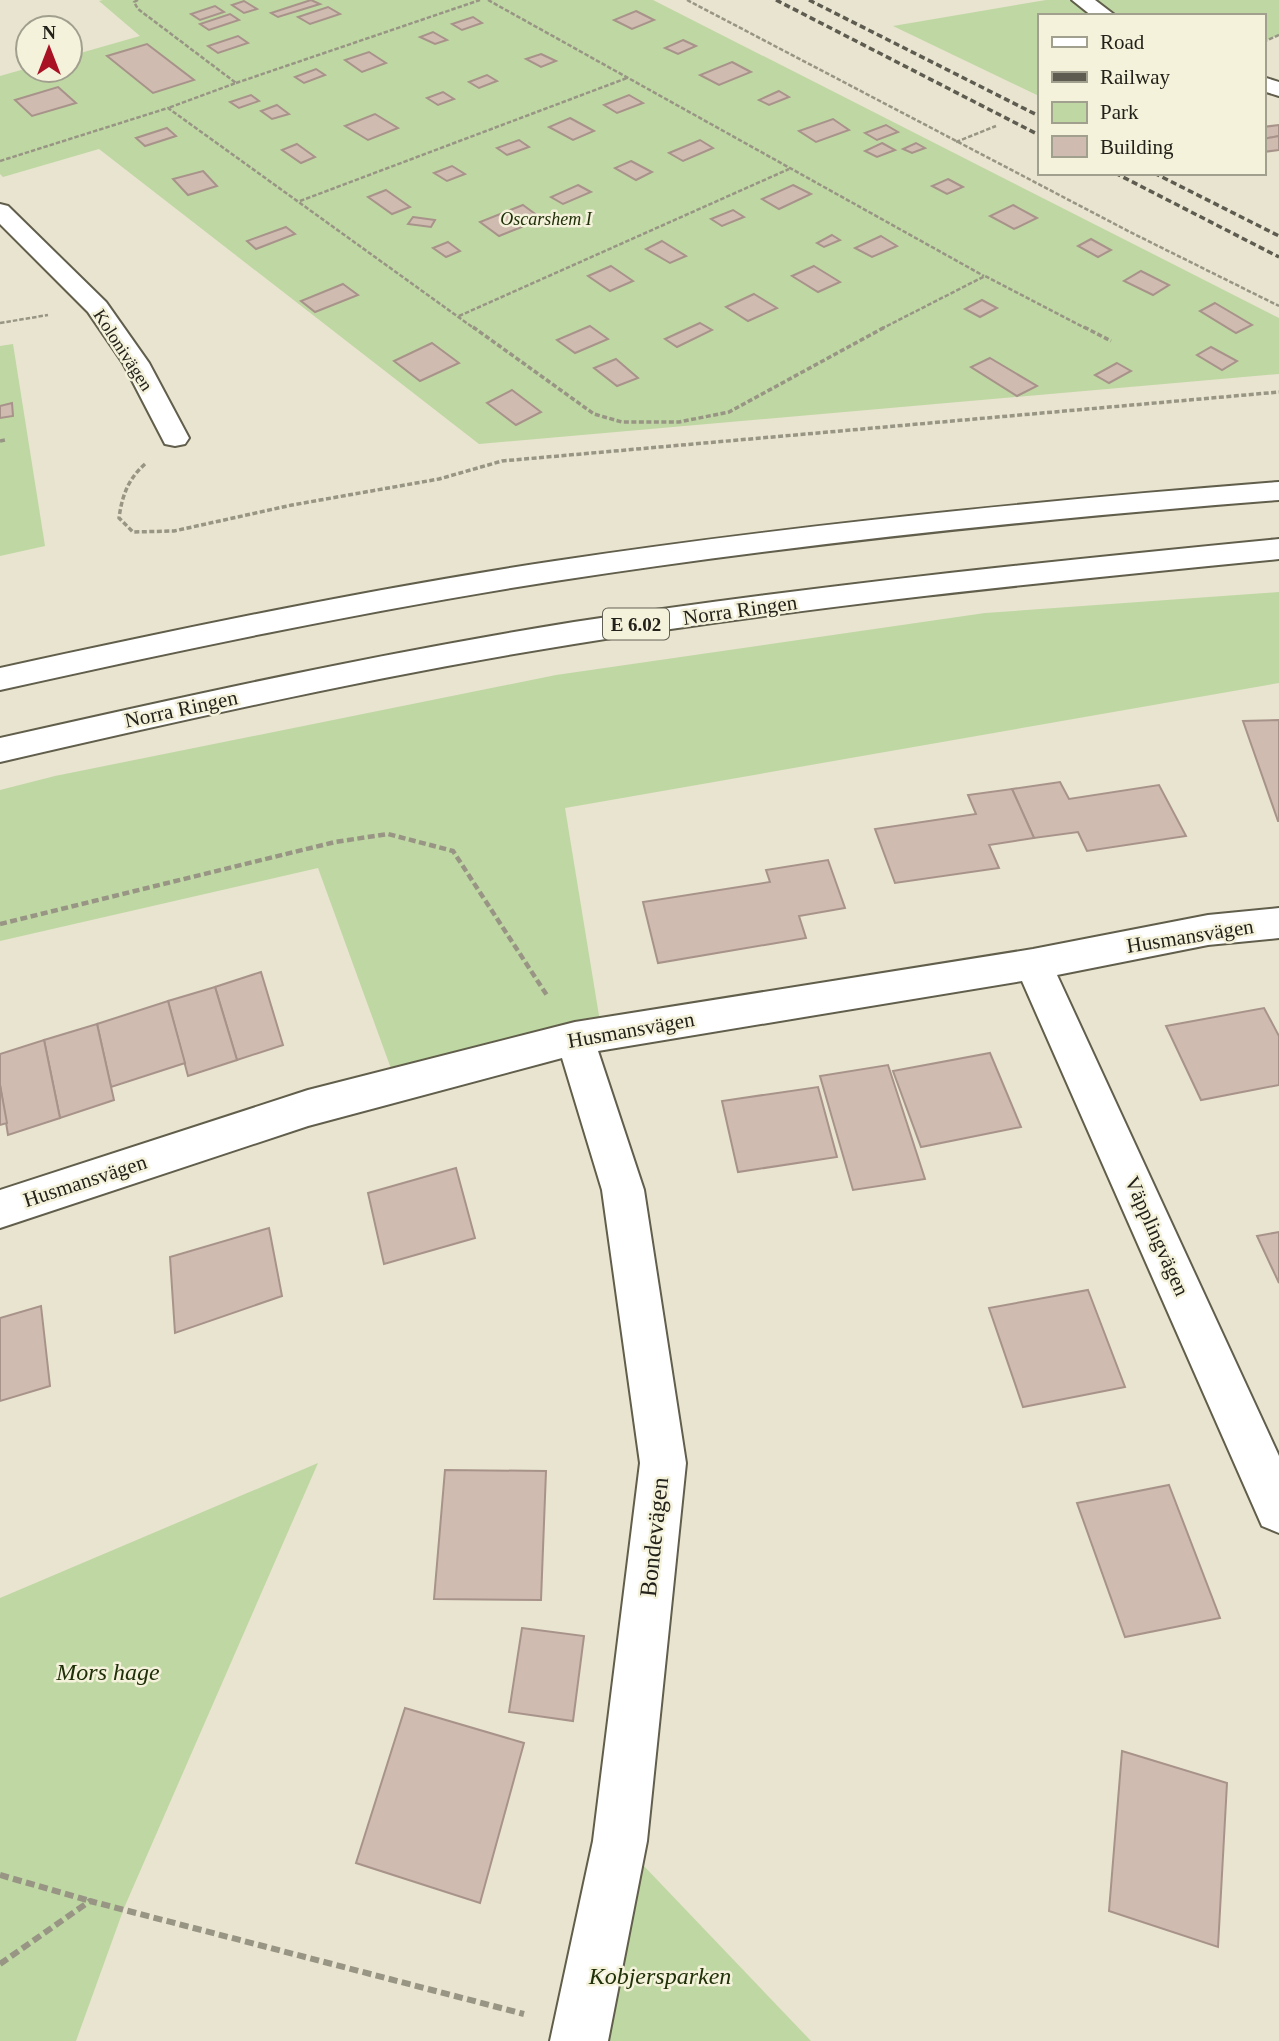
<svg xmlns="http://www.w3.org/2000/svg" width="1279" height="2041" font-family="Georgia,serif">
<style>
.green{fill:#bfd7a3}
.building{fill:#d0bbb1;stroke:#a8938a;stroke-width:2}
.lines{fill:none;stroke-linecap:round;stroke-linejoin:round}
.minor-casing{stroke:#615e4c;stroke-width:4}
.primary-casing{stroke:#615e4c;stroke-width:4}
.path-far3{stroke:#989585;stroke-width:2.5;stroke-dasharray:4.5 2;stroke-linecap:butt}
.path-far2{stroke:#989585;stroke-width:3.5;stroke-dasharray:5 2.5;stroke-linecap:butt}
.path-far1{stroke:#989585;stroke-width:4.5;stroke-dasharray:7 3.5;stroke-linecap:butt}
.path{stroke:#989585;stroke-width:6;stroke-dasharray:9 4.5;stroke-linecap:butt}
.minor{fill:#fff;fill-rule:evenodd}
.primary{fill:#fff;fill-rule:evenodd}
.rail{stroke:#5e5c50;stroke-width:3.5;stroke-dasharray:6 3.5;stroke-linecap:butt}
.labels{text-anchor:middle;stroke-width:5;stroke-linejoin:round;paint-order:stroke}
.far-park-label{font-size:18px;font-style:italic;fill:#203008;stroke:#f5f2dc}
.far-street-label{font-size:18px;fill:#23221a;stroke:#f5f2dc}
.shield{fill:#f5f2dc;stroke:#626054;stroke-width:2}
.shield-label{font-size:19px;font-weight:bold;fill:#23221a}
.street-label{font-size:21px;fill:#23221a;stroke:#f5f2dc}
.near-street-label{font-size:24px;fill:#23221a;stroke:#f5f2dc}
.near-park-label{font-size:24px;font-style:italic;fill:#203008;stroke:#f5f2dc}
</style>
<rect width="100%" height="100%" fill="#e8e4cf"/>
<g class="green">
<polygon points="103,0 653,0 1279,318 1279,374 479,444 99,149 3,177 0,174 0,76 28,68 70,70 70,56 140,36 99,1"/>
<polygon points="1046,0 1279,0 1279,35 1263,42 1263,16 1039,16 1039,96 893,26"/>
<polygon points="13,344 45,546 0,556 0,346"/>
<polygon points="1279,592 1279,683 565,808 602,1034 397,1085 318,868 0,941 0,790 55,776 556,675 985,613"/>
<polygon points="318,1463 124,1908 76,2041 0,2041 0,1598"/>
<polygon points="620,1841 811,2041 579,2041"/>
</g>
<g class="building">
<polygon points="311,0 320,4 278,17 271,13"/>
<polygon points="244,1 257,9 244,13 232,5"/>
<polygon points="215,6 224,12 200,20 191,14"/>
<polygon points="328,7 340,14 310,24 298,17"/>
<polygon points="636,11 654,20 632,29 614,20"/>
<polygon points="230,14 239,20 209,30 200,24"/>
<polygon points="473,17 482,23 462,30 452,24"/>
<polygon points="433,32 447,40 435,44 420,37"/>
<polygon points="238,36 248,43 218,53 208,46"/>
<polygon points="683,40 696,46 678,54 665,48"/>
<polygon points="147,44 194,80 153,93 107,56"/>
<polygon points="369,52 386,63 362,72 345,60"/>
<polygon points="541,54 556,61 541,67 526,59"/>
<polygon points="732,62 751,72 719,85 700,75"/>
<polygon points="316,69 325,75 304,83 295,77"/>
<polygon points="487,75 497,81 479,88 469,82"/>
<polygon points="58,87 76,103 32,116 15,100"/>
<polygon points="779,91 789,97 769,105 759,100"/>
<polygon points="443,92 454,99 438,105 427,98"/>
<polygon points="251,95 259,101 239,108 230,102"/>
<polygon points="629,95 643,103 617,113 604,105"/>
<polygon points="277,105 289,114 272,119 261,111"/>
<polygon points="375,114 398,128 368,140 345,126"/>
<polygon points="570,118 594,131 573,140 549,127"/>
<polygon points="833,119 849,130 816,142 799,131"/>
<polygon points="886,125 898,132 877,140 865,133"/>
<polygon points="1279,125 1279,136 1263,139 1263,127"/>
<polygon points="167,128 176,136 145,146 136,138"/>
<polygon points="1279,136 1279,150 1263,152 1263,139"/>
<polygon points="519,140 529,147 507,155 497,148"/>
<polygon points="700,140 713,148 683,161 669,153"/>
<polygon points="882,143 895,150 877,157 865,151"/>
<polygon points="916,143 925,148 912,153 903,149"/>
<polygon points="297,144 315,157 301,163 282,150"/>
<polygon points="631,161 652,172 636,180 615,168"/>
<polygon points="452,166 465,174 447,181 434,173"/>
<polygon points="203,171 217,186 188,195 173,179"/>
<polygon points="948,179 963,187 947,194 932,186"/>
<polygon points="578,185 591,192 563,204 551,197"/>
<polygon points="793,185 811,194 779,209 762,199"/>
<polygon points="386,190 410,207 392,214 368,197"/>
<polygon points="523,205 542,219 499,236 480,222"/>
<polygon points="1013,205 1037,218 1014,229 990,216"/>
<polygon points="733,210 744,217 722,226 711,219"/>
<polygon points="413,217 435,220 431,227 408,224"/>
<polygon points="286,227 295,234 256,249 247,241"/>
<polygon points="832,235 840,240 824,247 817,243"/>
<polygon points="881,236 897,246 872,257 855,248"/>
<polygon points="1091,239 1111,250 1098,257 1078,246"/>
<polygon points="662,241 686,256 670,263 646,249"/>
<polygon points="448,242 460,251 446,257 433,248"/>
<polygon points="611,266 633,281 610,291 588,276"/>
<polygon points="814,266 840,282 818,292 792,276"/>
<polygon points="1141,271 1169,285 1153,295 1124,281"/>
<polygon points="343,284 358,295 315,312 301,301"/>
<polygon points="754,294 777,308 748,321 726,307"/>
<polygon points="982,300 997,308 980,317 965,309"/>
<polygon points="1215,303 1252,325 1236,333 1200,311"/>
<polygon points="700,323 712,330 677,347 665,339"/>
<polygon points="590,326 608,339 575,353 557,340"/>
<polygon points="432,343 459,363 420,381 394,361"/>
<polygon points="1211,347 1237,361 1222,370 1197,355"/>
<polygon points="990,358 1037,386 1017,396 971,367"/>
<polygon points="616,359 638,378 617,386 594,368"/>
<polygon points="1117,363 1131,371 1109,383 1095,375"/>
<polygon points="512,390 541,412 516,425 487,403"/>
<polygon points="12,403 13,416 0,418 0,406"/>
<polygon points="1279,720 1279,821 1278,821 1243,721"/>
<polygon points="1060,782 1069,799 1159,785 1186,836 1087,851 1078,832 1034,838 1012,789"/>
<polygon points="1012,789 1034,838 989,845 999,868 895,883 875,829 976,814 968,795"/>
<polygon points="828,860 845,908 799,916 806,938 658,963 643,902 770,882 766,870"/>
<polygon points="261,972 283,1045 237,1060 215,987"/>
<polygon points="215,987 237,1060 188,1076 168,1001"/>
<polygon points="168,1001 185,1063 111,1087 97,1024"/>
<polygon points="1264,1008 1279,1036 1279,1085 1201,1100 1166,1026"/>
<polygon points="97,1024 114,1100 60,1118 44,1040"/>
<polygon points="44,1040 60,1118 8,1135 0,1085 0,1054"/>
<polygon points="990,1053 1021,1127 921,1147 893,1071"/>
<polygon points="888,1065 925,1179 853,1190 820,1076"/>
<polygon points="0,1085 7,1123 0,1125"/>
<polygon points="818,1087 837,1157 738,1172 722,1101"/>
<polygon points="456,1168 475,1238 384,1264 368,1193"/>
<polygon points="269,1228 282,1296 175,1333 170,1257"/>
<polygon points="1279,1232 1279,1283 1257,1236"/>
<polygon points="1088,1290 1125,1387 1023,1407 989,1308"/>
<polygon points="41,1306 50,1386 0,1401 0,1318"/>
<polygon points="445,1470 546,1471 541,1600 434,1599"/>
<polygon points="1169,1485 1220,1618 1125,1637 1077,1503"/>
<polygon points="522,1628 584,1636 573,1721 509,1712"/>
<polygon points="405,1708 524,1743 480,1903 356,1863"/>
<polygon points="1122,1751 1227,1783 1218,1947 1109,1911"/>
</g>
<g class="lines">
<g class="minor-casing">
<g id="minor">
<polygon points="1072,0 1095,0 1116,16 1092,16"/>
<polygon points="1263,77 1279,82 1279,96 1263,91"/>
<polygon points="0,204 8,206 106,302 149,363 189,438 185,444 175,446 165,444 123,363 88,312 0,224"/>
<polygon points="1279,908 1279,938 1208,945 1057,975 1279,1456 1279,1533 1262,1526 1022,981 598,1051 644,1190 686,1463 647,1841 608,2041 550,2041 593,1841 640,1463 602,1190 562,1058 308,1126 0,1228 0,1190 308,1090 575,1022 1033,949 1208,915"/>
</g>
</g>
<g class="primary-casing">
<g id="primary">
<path d="M1279,482V500C1037,519 795,544 555,581C369,610 184,649 0,690V668C184,628 369,589 555,561C795,525 1037,501 1279,482Z"/>
<path d="M1279,539V559C1044,582 808,606 574,644C381,675 190,718 0,762V738C190,695 381,653 574,622C808,586 1044,562 1279,539Z"/>
</g>
</g>
<g class="path-far3">
<polyline points="138,0 134,2 138,9 236,83 168,108"/>
<polyline points="488,0 984,276"/>
<polyline points="687,0 1130,232 1279,306"/>
<polyline points="1263,42 1279,35"/>
<polyline points="236,83 480,0"/>
<polyline points="956,142 996,126"/>
<polyline points="0,161 168,108 475,329"/>
<polyline points="300,201 627,78"/>
<polyline points="459,316 789,169"/>
<polyline points="0,323 48,315"/>
<polyline points="881,329 985,276 1087,329"/>
</g>
<g class="path-far2">
<polyline points="473,327 594,414 622,422 679,422 729,412 885,327"/>
<polyline points="1084,327 1111,341"/>
<polyline points="0,441 5,440"/>
<path d="M145,464C128,479 122,496 119,518L133,532L174,531L292,505L439,479L502,461L1279,392"/>
</g>
<polyline class="path-far1" points="0,924 335,842 388,834 453,851 548,997"/>
<g class="path">
<polyline points="0,1875 90,1901"/>
<polyline points="0,1964 90,1901 524,2014"/>
</g>
<use href="#minor" class="minor"/>
<use href="#primary" class="primary"/>
<g class="rail">
<polyline points="776,0 1039,135"/>
<polyline points="809,0 1039,116"/>
<polyline points="1115,173 1279,257"/>
<polyline points="1154,173 1279,236"/>
</g>
</g>
<g class="labels">
<g class="far-park-label">
<text x="546" y="225">Oscarshem I</text>
</g>
<g class="far-street-label">
<text transform="translate(123 350) rotate(57)" y="6">Kolonivägen</text>
</g>
<rect class="shield" x="603" y="608.5" width="66" height="31" rx="5"/>
<g class="shield-label">
<text x="636" y="631">E 6.02</text>
</g>
<g class="street-label">
<text transform="translate(740 610) rotate(-8)" y="7">Norra Ringen</text>
<text transform="translate(181 709) rotate(-12)" y="7">Norra Ringen</text>
<text transform="translate(1190 936) rotate(-9)" y="7">Husmansvägen</text>
<text transform="translate(631 1030) rotate(-10)" y="7">Husmansvägen</text>
<text transform="translate(85 1181) rotate(-18)" y="7">Husmansvägen</text>
<text transform="translate(1157 1236) rotate(66)" y="7">Väpplingvägen</text>
</g>
<g class="near-street-label">
<text transform="translate(654 1537) rotate(-84)" y="8">Bondevägen</text>
</g>
<g class="near-park-label">
<text x="108" y="1680">Mors hage</text>
<text x="660" y="1984">Kobjersparken</text>
</g>
</g>
<rect x="1038" y="14" width="228" height="161" fill="#f5f2dc" stroke="#a19f8e" stroke-width="2"/>
<rect x="1052" y="37" width="35" height="10" fill="#ffffff" stroke="#a19f8e" stroke-width="2"/>
<text x="1100" y="49" font-size="21" fill="#23221a">Road</text>
<rect x="1052" y="72" width="35" height="10" fill="#5e5c50" stroke="#a19f8e" stroke-width="2"/>
<text x="1100" y="84" font-size="21" fill="#23221a">Railway</text>
<rect x="1052" y="102" width="35" height="21" fill="#bfd7a3" stroke="#a19f8e" stroke-width="2"/>
<text x="1100" y="119" font-size="21" fill="#23221a">Park</text>
<rect x="1052" y="136" width="35" height="21" fill="#d0bbb1" stroke="#a19f8e" stroke-width="2"/>
<text x="1100" y="154" font-size="21" fill="#23221a">Building</text>
<g transform="translate(49 49)"><circle r="33" fill="#f5f2dc" stroke="#a19f8e" stroke-width="2"/>
<path d="M0-5L12 26L0 18L-12 26Z" fill="#a81223"/>
<text y="-10" font-size="19" font-weight="bold" text-anchor="middle" fill="#23221a">N</text>
</g>
</svg>
